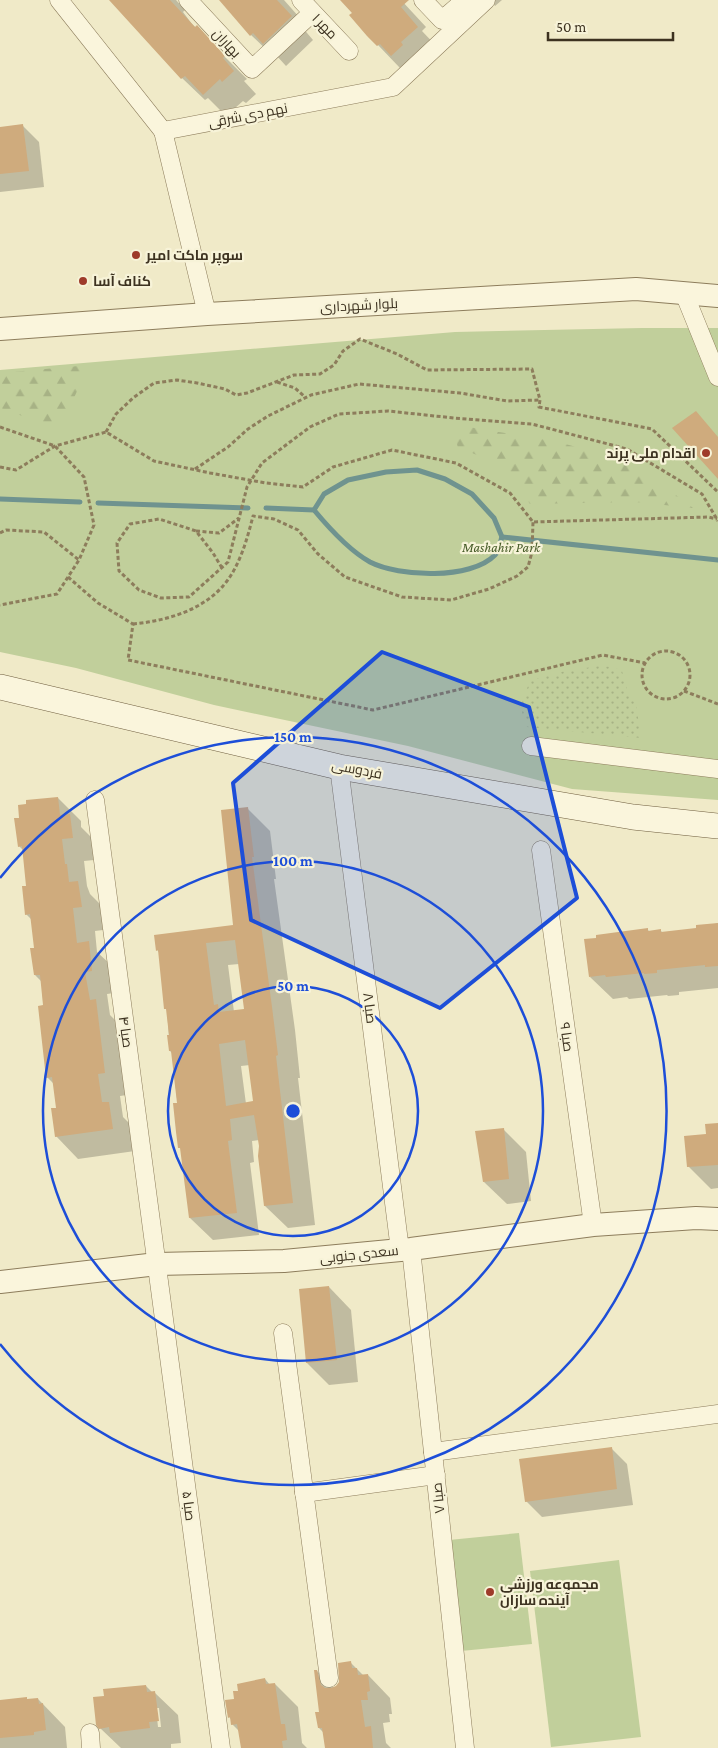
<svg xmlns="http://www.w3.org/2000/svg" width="718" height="1748" font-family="'Crimson Pro',Cairo,serif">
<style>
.green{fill:#c1cf9b}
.forest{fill:url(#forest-firs)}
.garden{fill:url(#garden-dots)}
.shadow{fill:#0003;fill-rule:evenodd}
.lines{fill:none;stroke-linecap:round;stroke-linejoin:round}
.stream{stroke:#6f938f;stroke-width:5}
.building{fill:#cfab7d;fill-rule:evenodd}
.minor-casing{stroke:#8d7d5c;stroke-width:19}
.tertiary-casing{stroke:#8d7d5c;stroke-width:24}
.secondary-casing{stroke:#6f5e3f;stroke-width:26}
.path{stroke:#8d7d5c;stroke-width:3;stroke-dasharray:4 2.5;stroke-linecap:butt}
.minor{stroke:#faf5dc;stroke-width:18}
.tertiary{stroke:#faf5dc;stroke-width:22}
.secondary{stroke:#faf5dc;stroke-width:25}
.marked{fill:#1d4ed8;fill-opacity:0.2;stroke:#1d4ed8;stroke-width:4;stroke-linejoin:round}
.ring{fill:none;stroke:#1d4ed8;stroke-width:2.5}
.poi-dot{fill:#9e3b2a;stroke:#f7f3d8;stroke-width:2}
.labels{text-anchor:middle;stroke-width:4.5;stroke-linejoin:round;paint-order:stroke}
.street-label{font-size:14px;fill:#3d3220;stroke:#f7f3d8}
.poi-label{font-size:14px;font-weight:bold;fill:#3d3220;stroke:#f7f3d8;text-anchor:start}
.park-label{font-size:14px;font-style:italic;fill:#455a26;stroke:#f7f3d8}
.centre{fill:#1d4ed8;stroke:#f7f3d8;stroke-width:2.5}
.ring-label{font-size:15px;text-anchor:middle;font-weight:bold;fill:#1d4ed8;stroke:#f7f3d8;stroke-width:4.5;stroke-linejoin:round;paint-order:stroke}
</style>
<defs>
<pattern id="forest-firs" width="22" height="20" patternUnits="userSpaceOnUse" patternTransform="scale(1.25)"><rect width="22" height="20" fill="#c1cf9b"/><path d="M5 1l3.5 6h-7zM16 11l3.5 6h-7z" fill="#a7b285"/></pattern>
<pattern id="garden-dots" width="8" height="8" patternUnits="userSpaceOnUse" patternTransform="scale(1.25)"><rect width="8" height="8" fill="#c1cf9b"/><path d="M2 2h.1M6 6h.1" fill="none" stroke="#a7b285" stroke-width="1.8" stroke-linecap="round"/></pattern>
</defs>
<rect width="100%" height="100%" fill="#f0eac8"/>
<g class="green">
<polygon points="642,328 718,328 718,800 572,789 408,746 214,705 76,668 0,652 0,370 455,332"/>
<polygon points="519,1533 532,1644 461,1651 449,1540"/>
<polygon points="619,1560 641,1737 551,1747 530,1571"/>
</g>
<g class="forest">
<path d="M79,366L82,381L69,408L49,429C33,422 17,412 0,408V373Z"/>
<path d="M452,424C488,431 525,435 561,443C609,454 655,477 693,508L635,502L530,504C524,496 518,487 511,479C498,465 476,453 458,448Z"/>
</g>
<path class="garden" d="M599,666L613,667L622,671L629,696L636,704L641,738L527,727C524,719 520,710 522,700C524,692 528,690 529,681L565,671Z"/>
<g class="shadow">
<polygon points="111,0 176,0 185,10 183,12 192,24 247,79 244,81 256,94 246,103 243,101 226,116 208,98 205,100 182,78"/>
<polygon points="225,0 284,0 299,17 296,20 313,40 286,66 276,55 274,57 251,35 225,4"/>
<polygon points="342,0 401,0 426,27 422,31 440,50 414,78 402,66 400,68 378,45"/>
<polygon points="452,0 502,0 495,6 493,3 454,3"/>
<polygon points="23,126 39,142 44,187 0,192 0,128"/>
<polygon points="58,798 81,821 81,827 92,838 94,860 84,861 87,886 90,894 101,905 103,930 95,931 97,952 111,965 114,993 107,994 110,1015 118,1023 127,1095 120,1096 123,1117 131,1125 135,1151 78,1159 56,1136 58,1109 54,1084 47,1077 42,982 35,975 35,949 32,920 26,914 28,887 24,851 19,846 20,819"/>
<path d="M247,808L270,831L276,879H274L295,1030L300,1078H298L315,1225L288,1228L265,1206L259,1140L252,1141L254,1162L250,1163L259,1235L213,1240L190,1218L172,1053L170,1051L167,1010L159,952L157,950L234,926ZM239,964L246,1010L234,1012L228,965ZM250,1065L255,1102L246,1104L241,1066Z"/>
<polygon points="718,923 718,988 679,992 679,995 668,996 667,995 629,999 627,997 613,999 590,977 647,929 650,932 661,931 663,933 697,929"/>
<polygon points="718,1124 718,1188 711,1189 688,1166 707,1136"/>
<polygon points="503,1129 526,1152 531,1201 507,1204 484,1182"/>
<polygon points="329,1287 351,1310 358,1382 329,1385 307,1363"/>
<polygon points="611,1448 627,1464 633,1505 542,1517 526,1501"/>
<polygon points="351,1663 364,1676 368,1675 390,1698 392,1714 389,1714 390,1722 383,1723 386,1743 391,1748 326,1748 324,1733 319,1728 321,1713 317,1671 334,1688 337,1687"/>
<polygon points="265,1679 270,1685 275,1684 298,1707 302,1743 307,1748 242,1748 240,1732 232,1724 231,1719 229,1717 239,1692"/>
<path d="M146,1686L153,1693H155L178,1715L181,1743L171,1744V1748H121L100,1728L105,1697ZM156,1708H159L161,1727H158Z"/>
<polygon points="38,1699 65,1727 67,1748 0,1748 0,1701"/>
</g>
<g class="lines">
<g class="stream">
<polyline points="0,499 80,502"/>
<polyline points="98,503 248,508"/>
<path d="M266,508L314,510C329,528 350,551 370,562C399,577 471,580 495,555C499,551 500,542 502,537L718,560"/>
<polyline points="314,510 324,494 348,480 386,472 417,470 445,479 472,494 494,518 502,537"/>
</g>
</g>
<g class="building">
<polygon points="109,0 170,0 195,27 197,25 225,56 223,58 234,71 222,82 220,79 203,95 185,76 181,79"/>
<polygon points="219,0 277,0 292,16 263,44 253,33 250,36"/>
<polygon points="340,0 409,0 401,7 418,27 401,42 403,45 391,56 380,44 377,46 367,36 349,15 352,13"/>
<polygon points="23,124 29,171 0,174 0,127"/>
<polygon points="696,411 718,437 718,479 672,428"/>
<polygon points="58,797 60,815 70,814 73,838 62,839 65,864 67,864 69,882 78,881 82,907 73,908 77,943 89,941 92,971 85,972 90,1000 96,999 105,1073 98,1074 102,1102 109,1102 113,1129 55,1137 51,1108 56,1108 52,1077 46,1078 38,1006 43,1005 40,975 34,975 30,948 34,948 30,914 25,915 22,886 26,886 22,846 18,847 14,818 19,818 18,805 26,804 26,800"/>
<path d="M248,807L254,857H252L272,1007L278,1055L276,1056L293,1203L264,1206L258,1156L259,1146L254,1115L230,1119L232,1140L228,1141L237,1213L189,1218L180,1148H178L176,1132L173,1103H177L171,1051H169L167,1035H169L166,1009H164L158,950L156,951L154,935L233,925L221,810ZM235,940L244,1009L219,1012L218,1004L214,1005L206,943ZM245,1040L253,1101L226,1106L219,1044Z"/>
<polygon points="718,923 718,966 705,967 705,965 657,970 657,973 644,974 644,973 606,977 605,975 589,977 584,939 596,938 596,935 648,928 648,931 661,929 661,932 696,928 696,925"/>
<polygon points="718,1123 718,1165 687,1167 684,1136 706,1134 705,1124"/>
<polygon points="504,1128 509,1179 483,1182 475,1131"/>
<polygon points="329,1286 337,1360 306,1363 299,1289"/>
<polygon points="612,1447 617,1489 525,1502 519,1459"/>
<polygon points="351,1661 352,1668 357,1668 358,1675 368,1674 370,1691 367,1692 368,1700 361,1700 365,1727 371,1726 373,1748 325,1748 322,1728 318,1728 315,1712 319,1712 314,1670 317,1670 321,1685 325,1688 331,1688 336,1686 339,1682 338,1663"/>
<polygon points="265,1678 266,1684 275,1683 281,1724 285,1724 287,1740 282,1741 283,1748 241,1748 237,1724 231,1725 230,1717 228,1718 225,1700 234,1699 233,1691 238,1691 237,1684"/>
<polygon points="146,1685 147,1692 155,1691 159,1721 149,1722 150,1728 110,1733 109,1727 99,1729 96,1725 93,1697 104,1696 103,1689"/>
<polygon points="27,1697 27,1699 38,1698 39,1704 43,1703 46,1730 34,1732 34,1735 0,1738 0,1700"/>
</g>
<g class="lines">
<g class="minor-casing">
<g id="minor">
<polyline points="59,0 163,131"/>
<polyline points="188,0 252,69 312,13"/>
<polyline points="301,0 349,51"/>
<polyline points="423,0 442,20 465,0"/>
<polyline points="684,293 718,377"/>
<polyline points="207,314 163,131 393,87 486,0"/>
<polyline points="531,746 718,769"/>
<polyline points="339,767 400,1250"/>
<polyline points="95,800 221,1748"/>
<polyline points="541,850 593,1225"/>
<polyline points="411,1249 465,1748"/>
<polyline points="283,1333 329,1678"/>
<polyline points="433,1452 718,1414"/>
<polyline points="304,1493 436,1475"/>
<polyline points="90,1733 91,1748"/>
</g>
</g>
<g class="tertiary-casing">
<g id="tertiary">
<polyline points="0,329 207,314 636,289 718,296"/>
<polyline points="0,1282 157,1264 284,1261 411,1249 593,1225 696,1218 718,1219"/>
</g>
</g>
<g class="secondary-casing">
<polyline id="secondary" points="0,687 339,767 633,817 718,826"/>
</g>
<g class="path">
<polyline points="277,382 295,388 306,398"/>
<polyline points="0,427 55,446 84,477 94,525 79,560 57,594 0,605"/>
<polyline points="106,432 116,414 133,398 154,383 177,380 197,383 225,389 236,395 247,393 294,375 320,374 334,365 343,351 360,339 397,354 427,370 532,369 540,400 539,407 652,429 718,492"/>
<polyline points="0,467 16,470 55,446 106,432 154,461 210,473 266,483 303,487 333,467 392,450 456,463 510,493 533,522 708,517 717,519"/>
<polyline points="195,469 228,447 248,429 268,416 311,395 359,384 460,393 507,401 540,400"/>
<polyline points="196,531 219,533 239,518"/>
<polyline points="0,533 6,530 44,532 79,560"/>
<polyline points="222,568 213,553 196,531 159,519 130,524 117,543 119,571 139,590 161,598 189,597 228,562 247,487 262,463 310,427 339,414 388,411 454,418 532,424 627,449 702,494 718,521"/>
<polyline points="68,577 98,603 133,624 128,660 373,710 603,655 645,663"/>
<path d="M133,624C165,621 201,611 223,586C239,568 247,540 253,516L274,519L298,530L318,554L345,577L402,597L451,600L489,589L517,576L528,567L532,552L533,522"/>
<circle cx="666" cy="675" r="24"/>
<polyline points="684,691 718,704"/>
</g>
<use href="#minor" class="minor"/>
<use href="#tertiary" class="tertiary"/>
<use href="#secondary" class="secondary"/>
</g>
<path class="marked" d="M382,652L529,707L577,898L440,1008L251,920L233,783Z"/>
<g class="ring">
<circle cx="293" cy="1111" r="125"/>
<circle cx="293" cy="1111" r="250"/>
<path d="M0 878A374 374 0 1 1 0 1344"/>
</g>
<g class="poi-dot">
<circle cx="136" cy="255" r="5"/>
<circle cx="83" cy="281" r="5"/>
<circle cx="706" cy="453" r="5"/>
<circle cx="490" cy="1592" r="5"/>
</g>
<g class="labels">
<g class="street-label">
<text transform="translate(325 26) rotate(46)" y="5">مهر ۱</text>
<text transform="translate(227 43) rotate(47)" y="5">بهاران</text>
<text transform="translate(248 115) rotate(-11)" y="5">نهم دی شرقی</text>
<text transform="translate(359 305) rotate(-3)" y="5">بلوار شهرداری</text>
<text transform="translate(357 769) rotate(11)" y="5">فردوسی</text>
<text transform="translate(370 1008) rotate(83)" y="5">صبا ۸</text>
<text transform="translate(126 1032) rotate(82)" y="5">صبا ۴</text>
<text transform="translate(567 1037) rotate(82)" y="5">صبا ۹</text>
<text transform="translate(359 1254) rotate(-6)" y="5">سعدی جنوبی</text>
<text transform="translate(438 1498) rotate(-96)" y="5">صبا ۷</text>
<text transform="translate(189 1506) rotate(83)" y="5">صبا ۵</text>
</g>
<g class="poi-label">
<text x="146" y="260">سوپر ماکت امیر</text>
<text x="93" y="286">کناف آسا</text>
<text x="696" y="458" text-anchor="end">اقدام ملی پرند</text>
<text x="500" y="1589">مجموعه ورزشی<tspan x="500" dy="16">آینده سازان</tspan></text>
</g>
<g class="park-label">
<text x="501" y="552">Mashahir Park</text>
</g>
</g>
<circle cx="293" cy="1111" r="8" class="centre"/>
<g class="ring-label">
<text x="293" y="742">150 m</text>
<text x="293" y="866">100 m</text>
<text x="293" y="991">50 m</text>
</g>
<path d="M548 32v8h125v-8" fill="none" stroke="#3d3220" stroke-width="2.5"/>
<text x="556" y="32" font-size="15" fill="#3d3220" stroke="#f7f3d8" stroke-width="4" paint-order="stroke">50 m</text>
</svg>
